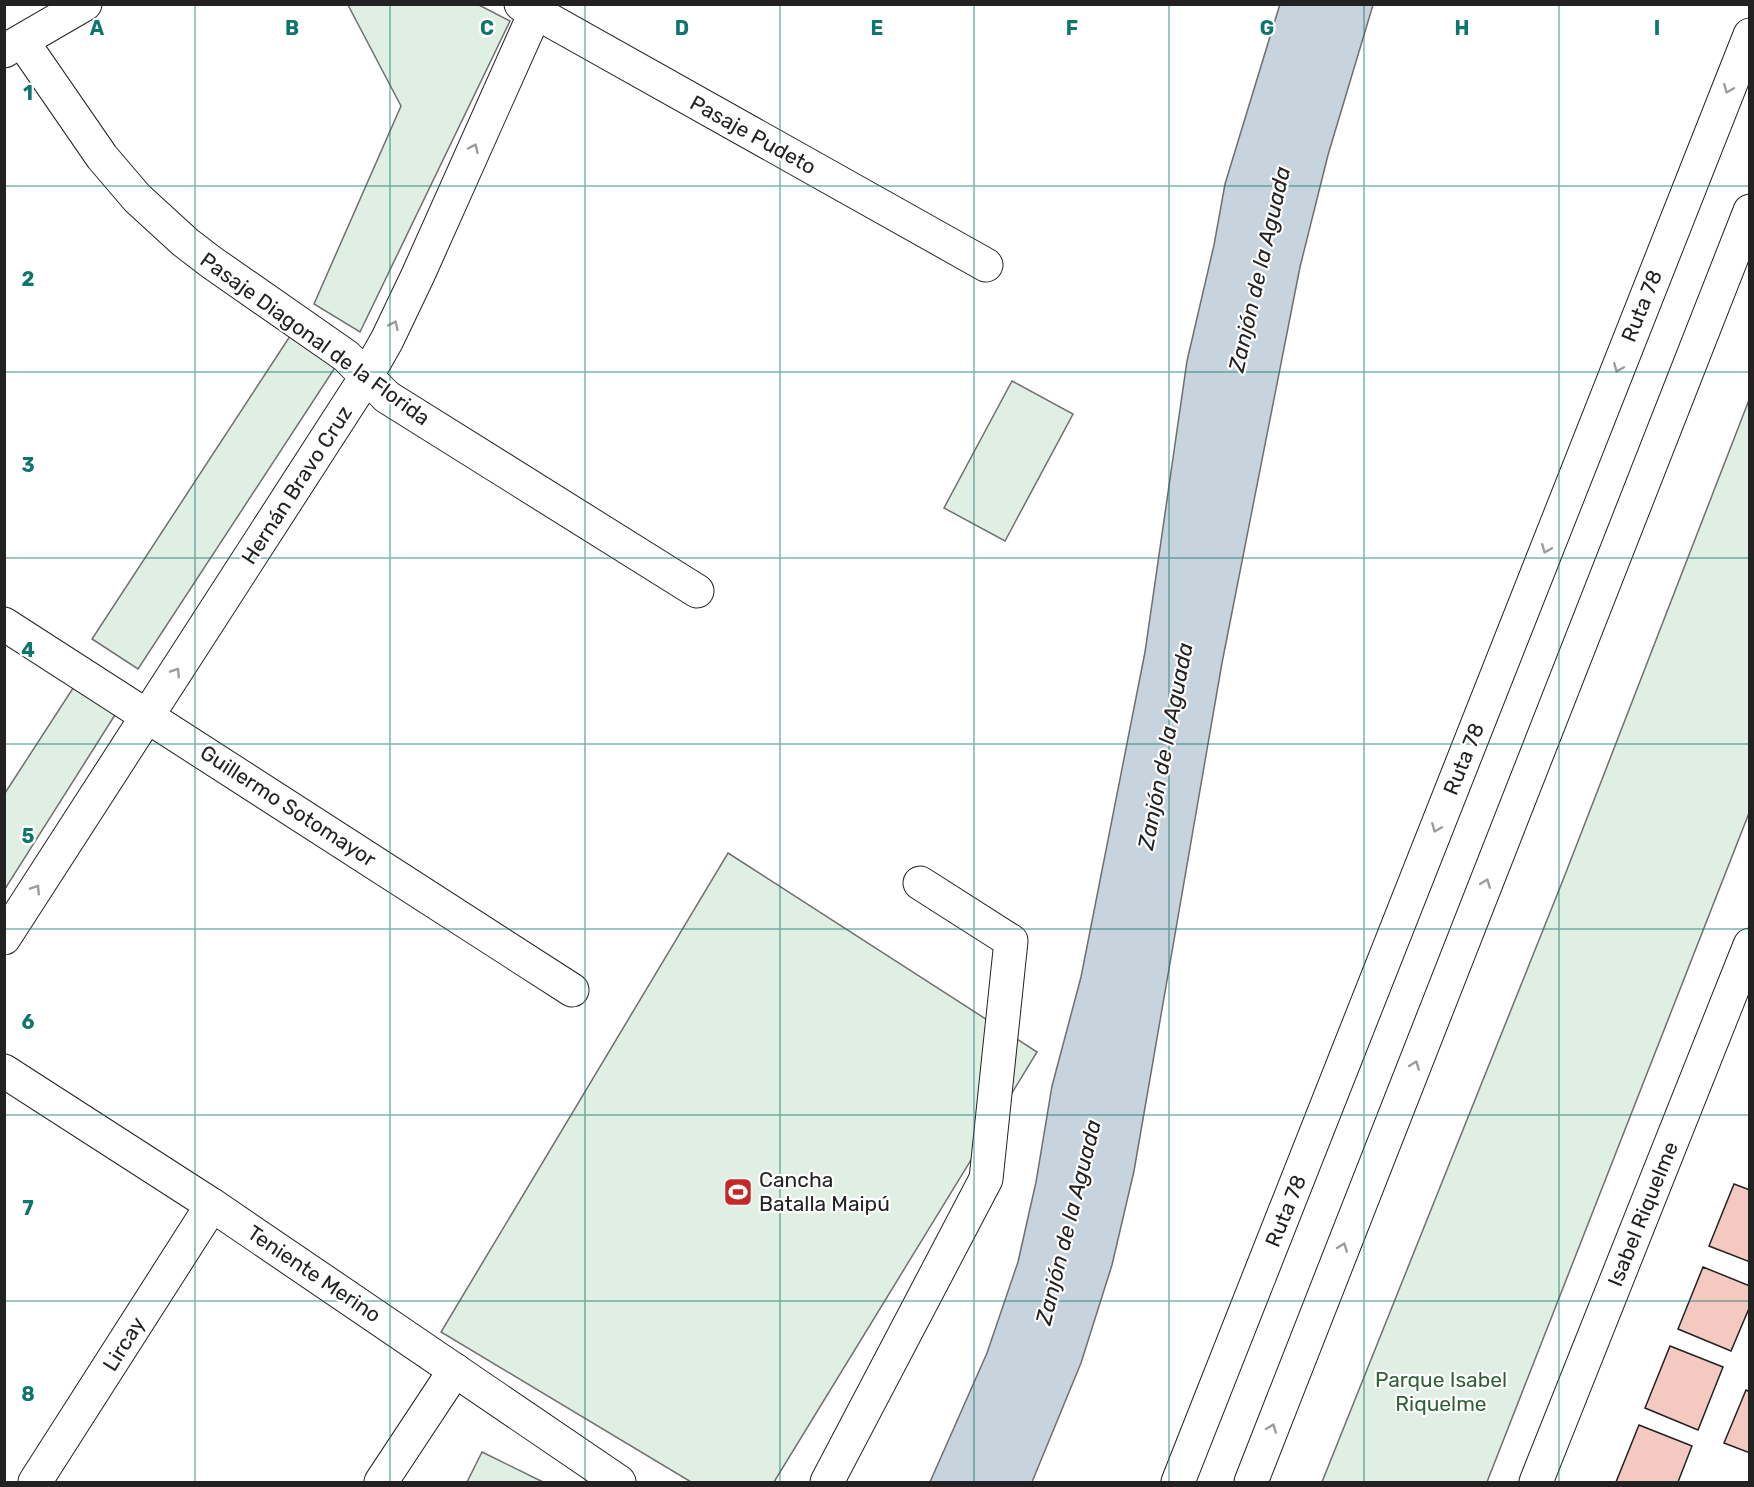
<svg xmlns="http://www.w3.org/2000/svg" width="1754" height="1487" font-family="Rubik,sans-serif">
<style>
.green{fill:#e0efe3;stroke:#6f6f6f;stroke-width:1.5}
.water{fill:#c7d3dd;stroke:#6f6f6f;stroke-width:1.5}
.building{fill:#f3c9c0;stroke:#222;stroke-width:1.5}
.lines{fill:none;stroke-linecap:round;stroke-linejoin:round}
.minor-casing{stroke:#222;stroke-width:35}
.highway-casing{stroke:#222;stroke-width:35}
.minor{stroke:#fff;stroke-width:33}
.highway{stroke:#fff;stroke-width:33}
.oneway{stroke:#9c9c9c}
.grid{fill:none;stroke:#0f766e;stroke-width:1.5;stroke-opacity:0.55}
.labels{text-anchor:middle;stroke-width:4.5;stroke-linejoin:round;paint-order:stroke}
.street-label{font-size:21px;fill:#222;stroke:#fff}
.poi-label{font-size:21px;fill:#222;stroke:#fff;text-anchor:start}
.park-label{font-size:21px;fill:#2f5e38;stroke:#fff}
.water-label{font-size:22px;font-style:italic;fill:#222;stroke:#fff}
.grid-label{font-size:20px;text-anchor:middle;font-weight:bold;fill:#0f766e;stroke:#fff;stroke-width:4.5;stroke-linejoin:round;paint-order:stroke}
</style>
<rect width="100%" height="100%" fill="#fff"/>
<g class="green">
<polygon points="348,5 479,5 510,21 360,332 314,304 401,106"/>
<polygon points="294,330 340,360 138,669 92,639"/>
<polygon points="1012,381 1073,414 1005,541 944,508"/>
<polygon points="1749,400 1749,813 1487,1482 1322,1482 1563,880"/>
<polygon points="77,682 120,707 5,889 5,793"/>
<polygon points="728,853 1037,1052 774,1482 691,1482 441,1332"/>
<polygon points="482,1452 543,1482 467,1482"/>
</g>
<polygon class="water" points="1280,4 1373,5 1328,155 1300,267 1222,663 1134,1171 1112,1265 1081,1363 1032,1482 930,1482 987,1353 1018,1262 1036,1182 1052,1086 1081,977 1145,652 1187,361 1214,245 1225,184"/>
<g class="building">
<polygon points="1734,1184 1750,1190 1750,1262 1709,1246"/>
<polygon points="1703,1267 1750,1286 1750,1306 1731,1351 1678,1329"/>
<polygon points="1670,1346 1723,1367 1698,1430 1645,1408"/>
<polygon points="1746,1390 1750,1392 1750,1453 1724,1443"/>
<polygon points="1639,1425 1692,1446 1678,1482 1616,1482"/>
</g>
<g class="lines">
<g class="minor-casing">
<g id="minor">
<polyline points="521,4 986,265"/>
<polyline points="22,41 102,157 137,198 185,242 211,262 346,356 387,397 697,591"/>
<polyline points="4,51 85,4"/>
<polyline points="4,624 572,990"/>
<polyline points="4,938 366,377 387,340 418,275 539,4"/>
<polyline points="4,1071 212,1205 619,1482"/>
<polyline points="35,1482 212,1205"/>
<polyline points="381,1482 455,1370"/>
<polyline points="827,1482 986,1179 1011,941 920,883"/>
<polyline points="1536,1482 1750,945"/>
</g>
</g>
<g class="highway-casing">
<g id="highway">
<polyline points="1178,1482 1750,35"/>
<polyline points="1251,1482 1750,211"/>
</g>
</g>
<use href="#minor" class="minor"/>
<use href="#highway" class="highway"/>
</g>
<defs><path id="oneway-chevron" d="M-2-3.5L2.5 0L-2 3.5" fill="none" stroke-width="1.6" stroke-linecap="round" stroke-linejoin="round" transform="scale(1.5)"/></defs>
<g class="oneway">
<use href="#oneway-chevron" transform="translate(1728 89) rotate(112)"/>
<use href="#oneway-chevron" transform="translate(474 148) rotate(-65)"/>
<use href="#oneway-chevron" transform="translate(394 325) rotate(-65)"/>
<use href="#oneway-chevron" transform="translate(1618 368) rotate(112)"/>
<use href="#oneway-chevron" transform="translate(1546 549) rotate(112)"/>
<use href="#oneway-chevron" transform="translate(176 672) rotate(-57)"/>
<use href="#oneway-chevron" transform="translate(1436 828) rotate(112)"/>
<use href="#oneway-chevron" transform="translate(1486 883) rotate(-69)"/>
<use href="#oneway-chevron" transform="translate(36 889) rotate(-57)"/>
<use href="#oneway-chevron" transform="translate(1415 1065) rotate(-69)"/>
<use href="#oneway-chevron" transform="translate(1343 1247) rotate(-69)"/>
<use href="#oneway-chevron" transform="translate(1272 1428) rotate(-69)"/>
</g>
<path class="grid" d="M195,4V1482M390,4V1482M585,4V1482M780,4V1482M974,4V1482M1169,4V1482M1364,4V1482M1559,4V1482M4,186H1750M4,372H1750M4,558H1750M4,744H1750M4,929H1750M4,1115H1750M4,1301H1750"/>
<defs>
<g id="stadium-square" transform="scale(1.5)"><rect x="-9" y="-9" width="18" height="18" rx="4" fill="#c62828" stroke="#fff"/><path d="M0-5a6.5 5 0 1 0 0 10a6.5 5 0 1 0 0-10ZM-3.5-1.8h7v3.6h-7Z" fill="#fff"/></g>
</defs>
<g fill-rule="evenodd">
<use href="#stadium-square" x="738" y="1192"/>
</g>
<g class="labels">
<g class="street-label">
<text transform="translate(753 135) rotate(29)" y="7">Pasaje Pudeto</text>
<text transform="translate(1642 306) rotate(-68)" y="7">Ruta 78</text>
<text transform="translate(315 339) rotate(36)" y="7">Pasaje Diagonal de la Florida</text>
<text transform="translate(297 485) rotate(-57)" y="7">Hernán Bravo Cruz</text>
<text transform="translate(1464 759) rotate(-68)" y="7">Ruta 78</text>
<text transform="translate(288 806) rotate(33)" y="7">Guillermo Sotomayor</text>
<text transform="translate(1286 1211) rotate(-68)" y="7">Ruta 78</text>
<text transform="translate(1643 1214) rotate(-68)" y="7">Isabel Riquelme</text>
<text transform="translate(314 1274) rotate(34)" y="7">Teniente Merino</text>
<text transform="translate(124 1344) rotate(-58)" y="7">Lircay</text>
</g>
<g class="poi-label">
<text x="759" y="1187">Cancha<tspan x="759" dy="24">Batalla Maipú</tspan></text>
</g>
<g class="park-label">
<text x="1441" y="1387">Parque Isabel<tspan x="1441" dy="24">Riquelme</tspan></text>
</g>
<g class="water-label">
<text transform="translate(1259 269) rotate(-77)" y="8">Zanjón de la Aguada</text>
<text transform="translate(1165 746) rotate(-79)" y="8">Zanjón de la Aguada</text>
<text transform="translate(1068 1222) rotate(-76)" y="8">Zanjón de la Aguada</text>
</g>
</g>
<g class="grid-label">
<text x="97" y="35">A</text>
<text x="292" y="35">B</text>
<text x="487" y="35">C</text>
<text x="682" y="35">D</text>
<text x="877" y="35">E</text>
<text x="1072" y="35">F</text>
<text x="1267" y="35">G</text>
<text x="1462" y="35">H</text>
<text x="1657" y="35">I</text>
<text x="28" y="100">1</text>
<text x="28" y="286">2</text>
<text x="28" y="472">3</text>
<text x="28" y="657">4</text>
<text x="28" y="843">5</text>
<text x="28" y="1029">6</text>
<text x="28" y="1215">7</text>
<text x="28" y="1401">8</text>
</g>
<rect width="1754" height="1487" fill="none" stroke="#222222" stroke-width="12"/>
</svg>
